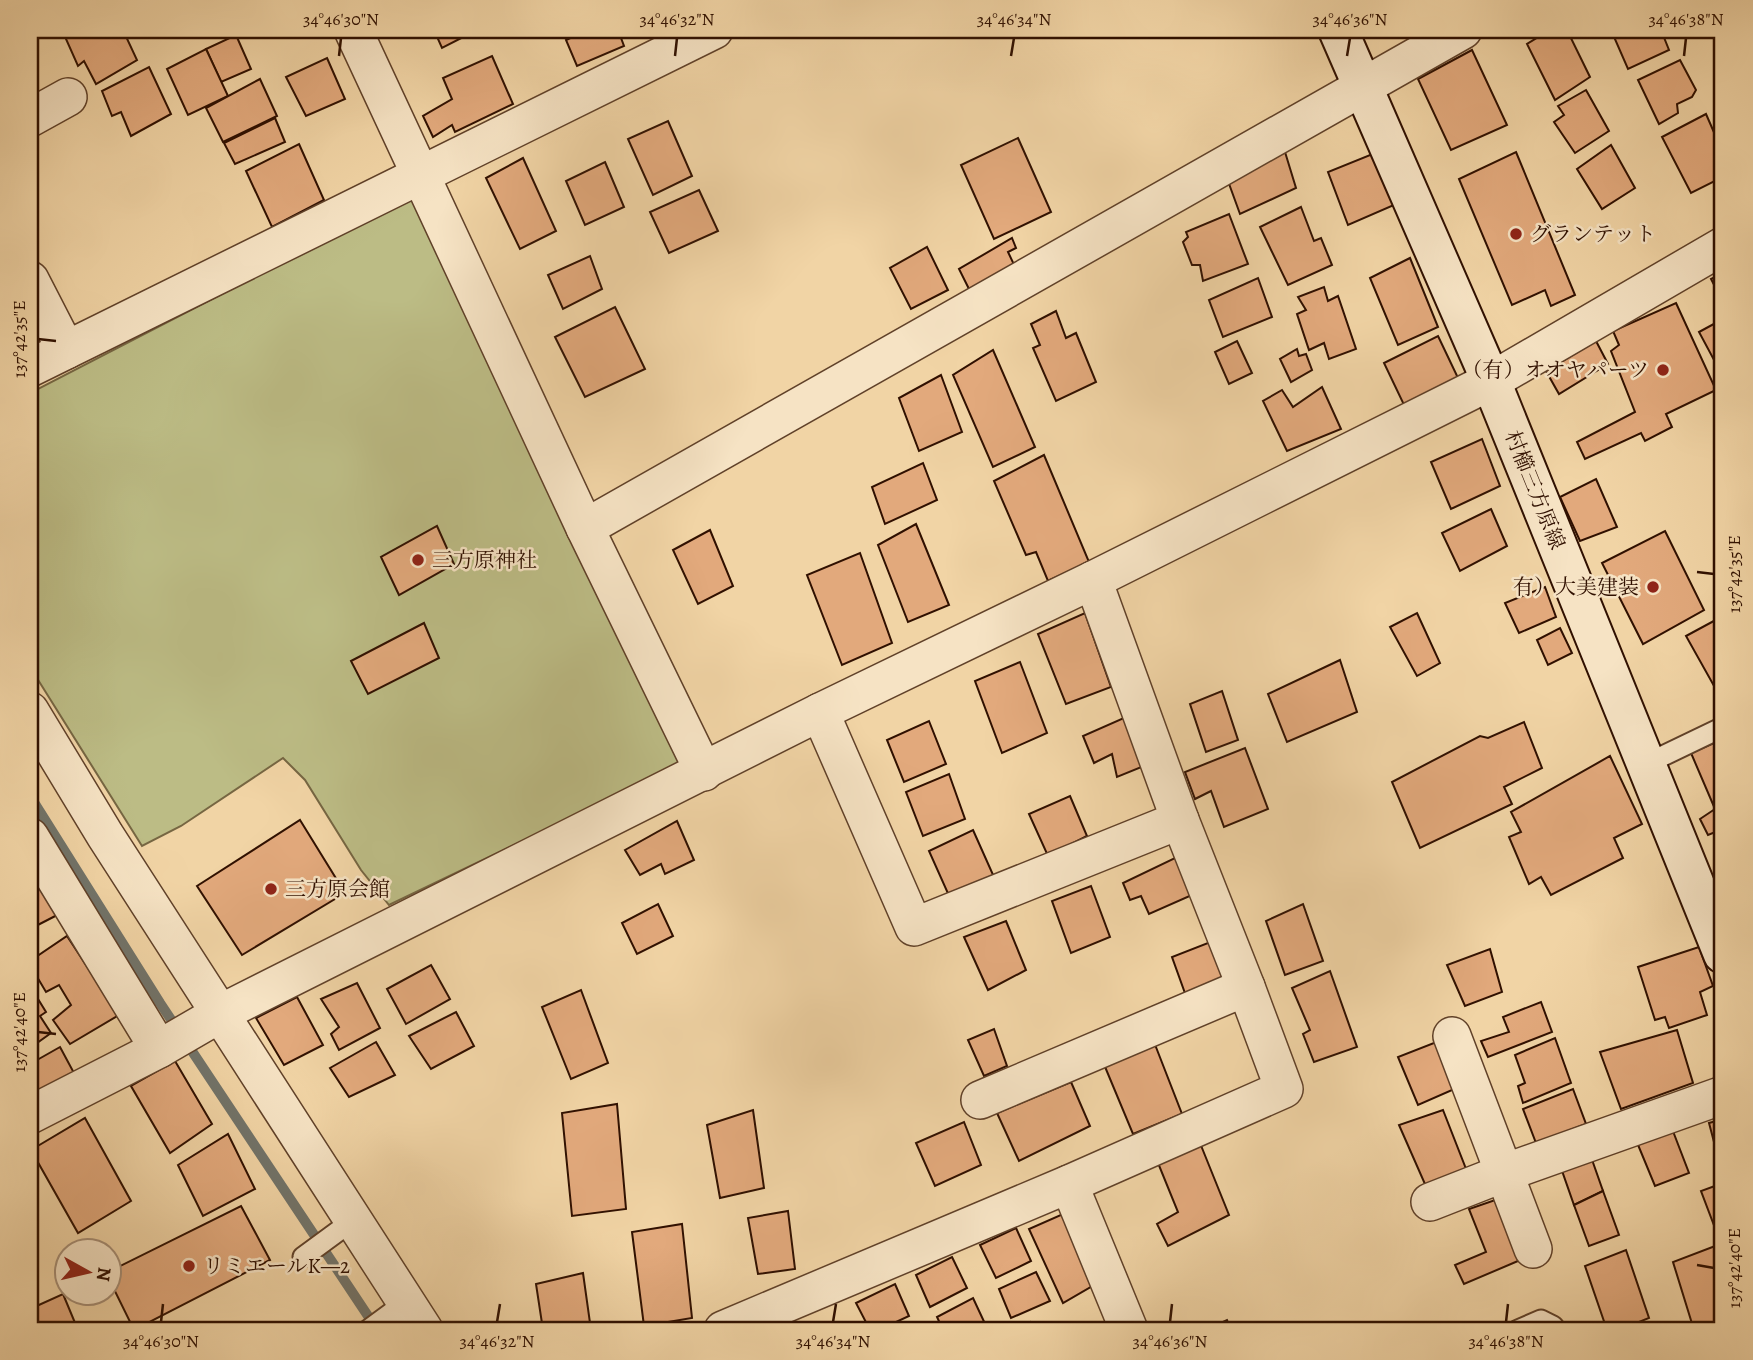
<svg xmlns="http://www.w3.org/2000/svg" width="1753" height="1360" font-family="Alegreya,'Noto Serif JP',serif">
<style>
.green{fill:#bcbc85;stroke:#766642;stroke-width:2}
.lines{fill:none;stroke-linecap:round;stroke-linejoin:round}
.stream{stroke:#72746a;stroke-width:10}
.building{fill:#e2a97c;stroke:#301000;stroke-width:2}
.lane-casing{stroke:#604129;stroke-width:23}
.street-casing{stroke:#604129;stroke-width:40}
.secondary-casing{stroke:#301000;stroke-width:42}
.lane{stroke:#f6e3c4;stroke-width:19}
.street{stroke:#f6e3c4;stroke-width:37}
.secondary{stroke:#f6e3c4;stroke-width:38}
.ticks{fill:none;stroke:#301000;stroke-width:2.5}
.poi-dot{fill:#8f2418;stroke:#f6e3c4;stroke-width:2.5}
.labels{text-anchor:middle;stroke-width:5;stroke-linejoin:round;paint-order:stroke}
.poi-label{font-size:21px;fill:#301000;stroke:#f6e3c4;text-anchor:start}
.street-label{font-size:21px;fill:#301000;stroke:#f6e3c4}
.neatline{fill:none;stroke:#301000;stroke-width:2.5}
.ticks-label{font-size:18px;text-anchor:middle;fill:#301000}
</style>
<rect width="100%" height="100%" fill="#f1d4a5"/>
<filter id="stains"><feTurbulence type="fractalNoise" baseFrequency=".00286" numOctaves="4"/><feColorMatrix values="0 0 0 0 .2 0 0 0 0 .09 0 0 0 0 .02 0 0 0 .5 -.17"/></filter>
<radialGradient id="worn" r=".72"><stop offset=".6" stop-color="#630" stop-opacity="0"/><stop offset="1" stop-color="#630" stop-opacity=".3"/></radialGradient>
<polygon class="green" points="416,194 685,763 389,905 361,870 305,780 283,758 181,826 142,846 30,667 30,393"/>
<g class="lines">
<polyline class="stream" points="30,796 160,1003 376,1328"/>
</g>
<g class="building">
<polygon points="62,30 123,30 137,60 96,84 84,61 78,66"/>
<polygon points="434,30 477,30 442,48"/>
<polygon points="588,30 618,30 624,46 577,66 566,40"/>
<polygon points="1550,30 1567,30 1590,77 1555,100 1527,44"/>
<polygon points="1611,30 1661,30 1669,50 1628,69"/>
<polygon points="236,35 251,69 221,82 206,49"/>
<polygon points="206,49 228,96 188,115 167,69"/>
<polygon points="1472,50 1507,125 1451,150 1418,79"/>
<polygon points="492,56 513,104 455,132 452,125 433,137 423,116 452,99 443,78"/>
<polygon points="327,58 345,99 306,116 286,77"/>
<polygon points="1680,60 1696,90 1692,97 1677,104 1678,113 1659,124 1638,80"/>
<polygon points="149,67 171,114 131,136 121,112 112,116 102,91"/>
<polygon points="260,79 277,116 223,142 206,108"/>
<polygon points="1586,90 1609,131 1575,153 1554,122 1564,115 1558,106"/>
<polygon points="1706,114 1723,153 1723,177 1691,193 1662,137"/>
<polygon points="275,118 285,142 235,164 224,143"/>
<polygon points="668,121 692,176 653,195 628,139"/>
<polygon points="1018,138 1051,212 994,239 961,165"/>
<polygon points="299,144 324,200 272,227 246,171"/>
<polygon points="1611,145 1635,188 1602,209 1577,169"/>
<polygon points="1285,152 1296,188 1240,214 1228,181"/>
<polygon points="1516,152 1575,295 1551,306 1545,290 1512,305 1459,179"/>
<polygon points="1375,153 1394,205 1348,225 1328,172"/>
<polygon points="523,158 556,231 520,249 486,178"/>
<polygon points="605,162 624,207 585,225 566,181"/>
<polygon points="699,190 718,231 669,253 650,212"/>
<polygon points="1301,207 1314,241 1321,238 1332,265 1288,285 1260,227"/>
<polygon points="1229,214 1248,264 1203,281 1200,265 1192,265 1183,242 1188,237 1186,232"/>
<polygon points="1012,238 1016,248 1008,252 1018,273 974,299 959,269"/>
<polygon points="927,247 948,290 911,309 890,268"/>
<polygon points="590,256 602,289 563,309 548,275"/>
<polygon points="1410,258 1438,327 1398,345 1370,278"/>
<polygon points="1723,273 1723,302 1711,279"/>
<polygon points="1258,278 1272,317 1223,337 1209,300"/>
<polygon points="1324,287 1328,301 1338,296 1356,349 1329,359 1324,343 1309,350 1297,314 1306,310 1298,297"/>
<polygon points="30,293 51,337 30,348"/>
<polygon points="1676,303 1716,390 1666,414 1672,427 1645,441 1641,433 1585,459 1577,442 1635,412 1611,351 1619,345 1613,331"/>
<polygon points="615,307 645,369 585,397 555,337"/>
<polygon points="1056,311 1066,338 1076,333 1096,382 1056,401 1033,348 1040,345 1031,324"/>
<polygon points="1723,319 1723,372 1721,373 1699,332"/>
<polygon points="1438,336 1459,380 1405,407 1384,363"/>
<polygon points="1237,341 1252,373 1229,384 1215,352"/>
<polygon points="1596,341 1608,364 1559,394 1546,371"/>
<polygon points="1297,349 1299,356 1306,354 1312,370 1291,382 1280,359"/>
<polygon points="993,350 1035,447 993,467 953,375"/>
<polygon points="941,375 962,432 919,451 899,398"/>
<polygon points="1322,387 1341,429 1287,451 1263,401 1282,390 1293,407"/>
<polygon points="1482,439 1500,486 1451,509 1431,462"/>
<polygon points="1044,455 1089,562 1048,581 1036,552 1026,555 994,481"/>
<polygon points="923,463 937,500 885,524 872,487"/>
<polygon points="1596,479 1617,527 1580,541 1560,497"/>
<polygon points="1491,509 1507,546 1460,571 1442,533"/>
<polygon points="916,524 949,605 908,622 878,545"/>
<polygon points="437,526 454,564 399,595 381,557"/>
<polygon points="710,530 733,586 698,604 673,550"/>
<polygon points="1665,531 1704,610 1643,644 1602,563"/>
<polygon points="860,553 892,643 842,665 807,575"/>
<polygon points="1545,587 1556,617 1519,633 1505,603"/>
<polygon points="1085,613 1111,687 1066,704 1038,634"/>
<polygon points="1417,613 1440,663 1417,676 1390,627"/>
<polygon points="1723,616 1723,702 1686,636"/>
<polygon points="424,623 439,658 368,694 351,661"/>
<polygon points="1560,628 1572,653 1548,665 1537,640"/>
<polygon points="1340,660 1357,712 1287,742 1268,694"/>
<polygon points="1020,662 1047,733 1002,753 975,681"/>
<polygon points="1222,691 1238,740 1206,752 1190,704"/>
<polygon points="1126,717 1144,766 1117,777 1112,754 1094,763 1083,736"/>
<polygon points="929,721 946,764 904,782 887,740"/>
<polygon points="1524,722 1542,768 1504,787 1512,804 1420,848 1392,782 1480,736 1488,738"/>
<polygon points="1723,739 1723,829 1708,835 1700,819 1715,809 1691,753"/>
<polygon points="1245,748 1268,809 1224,827 1211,791 1195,799 1185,772"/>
<polygon points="1610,756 1642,824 1614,838 1623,858 1551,895 1541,877 1529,884 1509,837 1521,832 1511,812"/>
<polygon points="949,774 965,819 923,836 906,792"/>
<polygon points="1070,796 1087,836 1048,856 1029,814"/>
<polygon points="300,820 345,893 242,955 197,886"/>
<polygon points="677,821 694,860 665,874 661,864 640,875 625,850"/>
<polygon points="973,830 994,877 950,898 929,851"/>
<polygon points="30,855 65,911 30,929"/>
<polygon points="1177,857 1192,895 1149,914 1141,896 1130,900 1123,883"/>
<polygon points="1091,886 1110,937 1071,953 1052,901"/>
<polygon points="658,904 673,936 637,954 622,923"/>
<polygon points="1303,904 1323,961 1285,975 1266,921"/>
<polygon points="1006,921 1026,970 988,990 964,937"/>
<polygon points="67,936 119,1015 70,1044 53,1020 71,1005 59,985 46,992 30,965 30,961"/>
<polygon points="1213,941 1227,980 1186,996 1172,957"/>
<polygon points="1699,947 1713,986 1700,992 1707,1015 1669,1028 1665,1017 1655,1020 1638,967"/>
<polygon points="1490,949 1502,992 1465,1006 1447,965"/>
<polygon points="431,965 450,999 406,1024 387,989"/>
<polygon points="1330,971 1357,1047 1314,1062 1303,1034 1310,1030 1292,988"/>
<polygon points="357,983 380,1028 339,1050 331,1034 339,1027 321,999"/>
<polygon points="30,986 46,1012 40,1016 51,1033 30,1048"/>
<polygon points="581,990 608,1063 571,1079 542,1007"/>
<polygon points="297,997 323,1045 284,1065 256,1018"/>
<polygon points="1541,1002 1552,1032 1488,1057 1481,1041 1509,1032 1503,1017"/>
<polygon points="456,1012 474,1046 431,1069 409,1036"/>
<polygon points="994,1029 1007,1066 984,1076 968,1040"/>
<polygon points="1677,1030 1693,1083 1621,1109 1600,1052"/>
<polygon points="1555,1038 1571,1083 1523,1103 1518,1086 1525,1083 1515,1055"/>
<polygon points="1439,1041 1459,1087 1418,1105 1398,1057"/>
<polygon points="376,1042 395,1075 349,1097 330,1068"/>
<polygon points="1154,1042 1182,1114 1133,1134 1103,1062"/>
<polygon points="60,1047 74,1073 37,1091 30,1079 30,1064"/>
<polygon points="175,1061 212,1124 170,1153 131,1086"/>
<polygon points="1071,1082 1090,1126 1019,1161 997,1113"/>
<polygon points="1573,1089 1586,1124 1536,1143 1523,1109"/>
<polygon points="617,1104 626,1209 572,1216 562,1113"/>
<polygon points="753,1110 764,1188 720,1198 707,1125"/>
<polygon points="1443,1110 1468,1174 1428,1191 1399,1125"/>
<polygon points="85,1118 131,1201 78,1233 31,1150"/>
<polygon points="1723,1119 1723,1159 1719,1161 1709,1123"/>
<polygon points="964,1122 981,1165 935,1186 916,1143"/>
<polygon points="1671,1126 1689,1173 1655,1186 1636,1140"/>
<polygon points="228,1134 255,1189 203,1216 178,1165"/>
<polygon points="1200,1143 1229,1215 1168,1246 1157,1224 1178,1212 1158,1163"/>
<polygon points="1590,1154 1603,1191 1574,1205 1560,1165"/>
<polygon points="1723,1183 1723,1225 1715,1228 1701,1191"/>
<polygon points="1603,1191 1619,1235 1589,1246 1574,1205"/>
<polygon points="1501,1198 1525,1258 1464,1284 1455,1265 1486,1252 1469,1209"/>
<polygon points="241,1206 270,1260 134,1330 108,1277 108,1272"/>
<polygon points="788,1211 795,1269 758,1274 748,1218"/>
<polygon points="1063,1214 1094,1285 1063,1303 1029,1229"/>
<polygon points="682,1224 692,1318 644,1326 632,1232"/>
<polygon points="1016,1228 1031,1261 996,1278 980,1245"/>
<polygon points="1723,1243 1723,1330 1694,1330 1673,1262"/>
<polygon points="1626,1250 1649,1318 1619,1330 1607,1330 1585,1266"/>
<polygon points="952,1257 967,1288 930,1307 916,1275"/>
<polygon points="1036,1272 1050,1301 1011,1318 999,1289"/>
<polygon points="583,1273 591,1330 543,1330 536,1284"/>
<polygon points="895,1284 909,1316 879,1330 870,1330 856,1303"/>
<polygon points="63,1294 78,1330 30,1330 30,1309"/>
<polygon points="973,1298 987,1328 981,1330 943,1330 937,1317"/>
<polygon points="1227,1320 1231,1330 1205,1330"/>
<polygon points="1030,1322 1033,1330 1010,1330"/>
</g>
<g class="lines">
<g class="lane-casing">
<g id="lane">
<polyline points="1646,764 1723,727"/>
<polyline points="303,1257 352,1221"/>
<polyline points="368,1330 406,1302"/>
<polyline points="1518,1330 1541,1320 1553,1326 1556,1330"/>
</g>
</g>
<g class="street-casing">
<g id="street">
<polyline points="353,30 585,528 704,772"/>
<polyline points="30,118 68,97"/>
<polyline points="30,280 66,350"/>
<polyline points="30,368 714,30"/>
<polyline points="585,528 1463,30"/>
<polyline points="30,711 105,835 424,1330"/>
<polyline points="820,712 914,927 1180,820 1093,580"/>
<polyline points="1180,820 1246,987"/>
<polyline points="30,837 159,1049"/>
<polyline points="1452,1036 1533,1249"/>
<polyline points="30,1115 159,1049 221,1013 820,712 1093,580 1491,381 1723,246"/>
<polyline points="1069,1184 1129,1330"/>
<polyline points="1430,1202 1504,1173 1723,1095"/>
<polyline points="723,1330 1069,1184 1284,1089 1246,987 980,1100"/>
</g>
</g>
<g class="secondary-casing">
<polyline id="secondary" points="1338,30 1491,381 1723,954"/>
</g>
<use href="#lane" class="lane"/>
<use href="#street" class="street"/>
<use href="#secondary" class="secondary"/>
</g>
<path class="ticks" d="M339,56L341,38M675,56L677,38M1011,56L1014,38M1347,56L1350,38M1684,56L1686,38M38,339L56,341M1697,572L1714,574M38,1032L56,1034M1697,1265L1714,1268M161,1322L163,1304M497,1322L500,1304M833,1322L836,1304M1170,1322L1172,1304M1506,1322L1508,1304"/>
<g class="poi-dot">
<circle cx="1516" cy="234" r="7"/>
<circle cx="1663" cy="370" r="7"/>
<circle cx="418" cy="560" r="7"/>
<circle cx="1653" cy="587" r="7"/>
<circle cx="271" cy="889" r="7"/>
<circle cx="189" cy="1266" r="7"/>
</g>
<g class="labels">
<g class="poi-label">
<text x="1530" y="241">グランテット</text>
<text x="1649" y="377" text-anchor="end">（有）オオヤパーツ</text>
<text x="432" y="567">三方原神社</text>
<text x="1639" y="594" text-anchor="end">有）大美建装</text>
<text x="285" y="896">三方原会館</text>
<text x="203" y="1273">リミエールK―2</text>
</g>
<g class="street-label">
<text transform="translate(1535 490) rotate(68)" y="7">村櫛三方原線</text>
</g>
</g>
<rect width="1753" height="1360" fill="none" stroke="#f1d4a5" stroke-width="77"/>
<g transform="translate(88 1272) rotate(98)"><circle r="33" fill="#f6e3c4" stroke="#a78f76" stroke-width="2"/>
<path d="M0-5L12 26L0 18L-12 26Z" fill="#8f2418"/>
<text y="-10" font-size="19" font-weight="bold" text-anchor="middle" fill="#301000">N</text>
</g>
<rect x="38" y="38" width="1676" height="1284" class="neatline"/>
<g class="ticks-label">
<text x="341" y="25">34°46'30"N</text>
<text x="677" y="25">34°46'32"N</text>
<text x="1014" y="25">34°46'34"N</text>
<text x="1350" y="25">34°46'36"N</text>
<text x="1686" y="25">34°46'38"N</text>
<text transform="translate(19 339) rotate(-90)" y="6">137°42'35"E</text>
<text transform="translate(1734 574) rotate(-90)" y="6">137°42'35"E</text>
<text transform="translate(19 1032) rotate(-90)" y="6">137°42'40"E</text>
<text transform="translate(1734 1268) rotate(-90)" y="6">137°42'40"E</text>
<text x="161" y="1347">34°46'30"N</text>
<text x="497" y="1347">34°46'32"N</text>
<text x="833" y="1347">34°46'34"N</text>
<text x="1170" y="1347">34°46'36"N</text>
<text x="1506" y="1347">34°46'38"N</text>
</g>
<rect width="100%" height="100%" filter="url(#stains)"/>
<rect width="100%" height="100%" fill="url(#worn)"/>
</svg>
